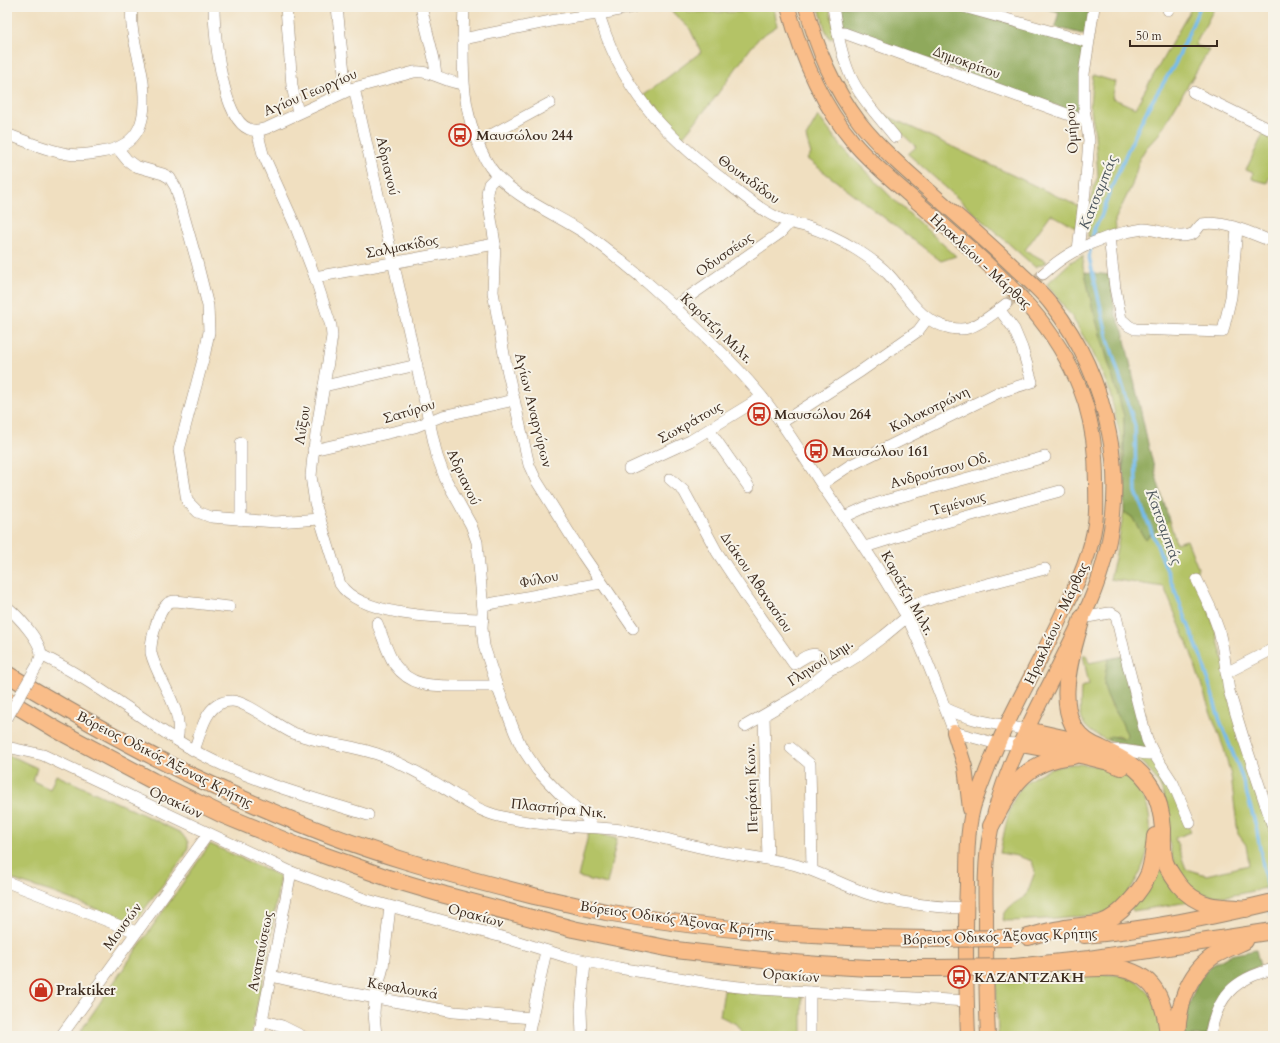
<svg xmlns="http://www.w3.org/2000/svg" width="1280" height="1043" font-family="Cardo,serif">
<style>
.green{fill:#b4c366;stroke:#787642}
.forest{fill:#8fa95b;stroke:#656a3c}
.lines{fill:none;stroke-linecap:round;stroke-linejoin:round}
.stream{stroke:#75bced;stroke-width:3.5}
.minor-tunnel{stroke:#ccbba0;stroke-width:11;stroke-dasharray:11 5.5;stroke-linecap:butt}
.minor-casing{stroke:#96846f;stroke-width:12}
.major-casing{stroke:#96846f;stroke-width:16}
.highway-casing{stroke:#96846f;stroke-width:18}
.minor{stroke:#fff;stroke-width:11}
.major{stroke:#f9bd89;stroke-width:14}
.highway{stroke:#f9bd89;stroke-width:16}
.minor-bridge-casing{stroke:#96846f;stroke-width:12;stroke-linecap:butt}
.highway-bridge-casing{stroke:#96846f;stroke-width:18;stroke-linecap:butt}
.minor-bridge{stroke:#fff;stroke-width:11}
.highway-bridge{stroke:#f9bd89;stroke-width:16}
.labels{text-anchor:middle;stroke-width:4;stroke-linejoin:round;paint-order:stroke}
.street-label{font-size:14px;fill:#3b2a1e;stroke:#f7f3e8}
.poi-label{font-size:14px;font-weight:bold;fill:#3b2a1e;stroke:#f7f3e8;text-anchor:start}
.water-label{font-size:15px;font-style:italic;fill:#4c565c;stroke:#f7f3e8}
</style>
<rect width="100%" height="100%" fill="#f7f3e8"/>
<filter id="ink" filterUnits="userSpaceOnUse"><feTurbulence type="fractalNoise" baseFrequency=".025" numOctaves="2"/><feDisplacementMap in="SourceGraphic" scale="8" xChannelSelector="R" yChannelSelector="G"/><feConvolveMatrix kernelMatrix="1 2 1 2 8 2 1 2 1" color-interpolation-filters="sRGB"/></filter>
<filter id="wash" filterUnits="userSpaceOnUse"><feTurbulence type="fractalNoise" baseFrequency=".012" numOctaves="4" result="noise"/><feDisplacementMap in="SourceGraphic" scale="16" xChannelSelector="R" yChannelSelector="G"/><feGaussianBlur stdDeviation="0.9" result="paint"/><feColorMatrix in="noise" values="0 0 0 0 0 0 0 0 0 0 0 0 0 0 0 0 0 1.4 0 .05"/><feComposite in="paint" operator="in"/></filter>
<g filter="url(#wash)">
<rect width="100%" height="100%" fill="#f0dfc0"/>
<g class="green">
<polygon points="667,7 687,7 688,12 741,12 742,7 774,7 777,26 760,37 750,49 714,99 682,138 665,123 643,96 701,52 690,29"/>
<polygon points="819,7 829,7 834,27 833,37 830,39 825,29"/>
<path d="M1192,7H1215L1195,45L1209,50L1159,134L1146,148L1140,158L1132,185L1115,220L1116,230L1088,237C1089,219 1089,193 1098,177L1095,134L1090,104L1093,75L1116,82L1112,98L1135,108Z"/>
<polygon points="881,113 1080,207 1077,228 1051,214 1025,250 1047,262 1035,267 908,154 916,147"/>
<polygon points="818,116 842,147 894,200 956,256 941,261 807,159 811,154 806,137"/>
<polygon points="1264,132 1273,137 1273,169 1267,183 1252,179 1253,173 1246,170"/>
<polygon points="1083,256 1083,267 1085,272 1092,306 1124,416 1123,472 1120,435 1109,389 1092,351 1072,317 1047,284 1072,261"/>
<path d="M1124,512L1132,517L1145,539L1169,520L1176,543L1187,540L1198,568L1194,577L1211,616L1271,829L1273,840V886C1259,889 1239,895 1225,896C1210,897 1197,894 1186,883C1169,864 1169,839 1166,814C1165,808 1165,802 1164,796C1158,778 1147,767 1133,755L1151,758L1178,801L1191,832L1175,838L1186,869L1206,875L1249,865L1246,845L1238,834L1231,776L1224,749L1208,705L1190,650L1164,587L1110,579L1115,558Z"/>
<path d="M1083,655H1086L1089,663L1108,659L1104,685L1111,705L1122,721L1125,729L1127,733V736L1124,739L1117,736L1108,738L1109,741C1076,727 1080,718 1081,687L1089,685Z"/>
<polygon points="7,756 16,758 37,768 33,781 50,789 56,775 142,814 181,833 188,842 188,847 185,855 141,914 131,922 51,892 7,878"/>
<path d="M1072,764C1091,764 1120,768 1134,783C1163,814 1149,872 1122,899C1118,903 1115,907 1111,910C1098,917 1080,916 1066,917C1045,919 1024,921 1003,921C1003,908 1017,902 1026,896L1035,872L1032,861L1017,856L1000,853C1004,834 1007,812 1016,795C1026,776 1052,767 1072,764Z"/>
<polygon points="589,831 617,839 607,884 578,877"/>
<polygon points="210,844 280,876 267,960 251,1036 77,1036 161,914"/>
<polygon points="1158,860 1189,902 1133,911 1131,907"/>
<polygon points="1098,974 1119,975 1137,981 1152,996 1163,1036 998,1036 996,981 1072,975"/>
<polygon points="724,990 802,996 802,1036 744,1036 736,1024 720,1016"/>
</g>
<g class="forest">
<polygon points="838,7 956,7 1052,35 1084,46 1080,114 847,30 842,25"/>
<polygon points="1041,7 1090,7 1086,35 1055,27 1059,12"/>
<polygon points="1085,272 1110,275 1115,313 1123,331 1149,448 1158,483 1169,520 1145,539 1132,517 1124,512 1124,416 1092,306"/>
<path d="M1123,656L1147,749L1109,741L1108,738L1110,736L1124,739L1127,736C1127,732 1125,731 1124,728C1119,714 1106,699 1104,685C1104,677 1107,667 1108,659Z"/>
<path d="M1256,950L1260,966C1251,970 1239,973 1232,979C1216,993 1212,1017 1207,1036H1184L1187,1010L1198,981L1209,967L1230,955Z"/>
</g>
<g class="lines">
<g class="stream">
<polyline points="1200,7 1175,64 1148,108 1127,152 1110,191 1101,217 1094,229 1089,257 1108,339 1135,426 1136,492 1203,662 1219,718 1241,774 1256,826 1269,899"/>
<polyline points="1270,907 1273,926"/>
</g>
</g>
</g>
<g filter="url(#ink)">
<g class="lines">
<polyline class="minor-tunnel" points="1006,304 1043,274"/>
<g class="minor-casing">
<g id="minor">
<path d="M214,7C214,33 222,119 249,129C255,132 261,130 267,128L354,88L414,72C432,70 446,83 463,84"/>
<polyline points="286,7 292,86 298,113"/>
<polyline points="337,7 346,91"/>
<polyline points="421,7 434,59 436,75"/>
<path d="M464,7C462,63 459,118 490,167C510,196 554,213 583,232C607,248 629,267 651,286C688,319 726,354 758,392C785,424 805,460 828,494C848,523 868,552 886,582C893,594 901,605 907,617C926,654 939,693 954,732L994,743L1021,744"/>
<path d="M597,7C619,89 664,135 729,184C744,196 759,209 776,217C785,222 795,224 805,226C823,231 841,240 857,250C868,257 879,264 888,274C908,295 918,321 950,328C956,329 962,330 968,328C980,325 996,312 1006,304"/>
<path d="M833,7C837,30 841,54 850,75C860,98 880,118 895,137"/>
<polyline points="964,7 1088,42"/>
<polyline points="1168,10 1168,7"/>
<polyline points="838,34 844,33 1086,121"/>
<polyline points="463,39 556,20 611,12 633,7"/>
<polyline points="354,88 437,456 445,478 471,525 477,542 483,610 482,628 484,646 497,686 515,733 521,746 537,770 560,794 585,816 590,823 591,827"/>
<polyline points="1193,92 1273,131"/>
<path d="M257,131L263,154L295,225L315,277L331,326L332,336L330,350L317,427L313,456L311,476L315,503L340,584C360,617 447,618 483,619"/>
<path d="M7,134C27,142 47,150 68,154C79,156 90,154 101,152C142,146 147,118 143,82C140,56 129,33 132,7"/>
<polyline points="478,142 550,103"/>
<polyline points="118,149 127,160 135,166 163,174 170,178 176,188 197,262 208,306 209,332 205,352 179,450 187,501 198,512 211,517 276,522 320,519"/>
<polyline points="497,176 489,184 487,193 495,244 493,292 505,360 529,465 536,480 583,555 633,628"/>
<polyline points="1109,237 1115,288 1121,319 1129,326 1135,329 1222,332 1223,331 1231,297 1237,229"/>
<polyline points="1078,250 1085,191 1089,140 1084,108 1084,74 1094,7"/>
<path d="M1043,274C1052,266 1062,258 1073,252C1094,241 1119,232 1143,229C1159,228 1178,242 1194,233C1197,230 1199,226 1202,224C1225,220 1253,234 1273,242"/>
<polyline points="315,277 495,244"/>
<polyline points="674,307 780,233 790,222"/>
<polyline points="324,386 417,365"/>
<polyline points="781,423 858,373 918,331 927,319"/>
<polyline points="709,430 749,487"/>
<polyline points="313,450 415,427 442,416 514,400"/>
<polyline points="629,469 690,441 762,397"/>
<path d="M670,479L684,491L717,552L748,599L794,664C813,651 817,649 829,670"/>
<polyline points="822,484 849,466 997,393 1032,382 1022,348 1014,329 999,309"/>
<polyline points="844,517 866,507 888,500 1045,457"/>
<polyline points="241,520 241,443"/>
<polyline points="865,547 928,527 1060,491"/>
<polyline points="1197,580 1211,609 1219,631 1223,649 1229,691 1243,737 1273,827"/>
<polyline points="483,605 601,583"/>
<path d="M7,607C18,616 42,642 41,656C41,658 39,660 39,662"/>
<polyline points="903,610 914,605 934,598 1045,569"/>
<polyline points="1082,618 1109,613 1111,613 1116,616 1124,650 1147,740 1154,754 1173,783 1190,823"/>
<path d="M377,623C383,637 387,653 395,665C411,687 433,686 456,686C470,686 483,686 497,686"/>
<path d="M41,655C95,681 141,720 193,750C246,780 310,797 368,815"/>
<polyline points="1226,673 1273,649"/>
<path d="M945,708C970,721 999,724 1027,730"/>
<polyline points="764,716 768,859"/>
<polyline points="745,726 800,694 829,670 848,662 856,657 884,636 907,617"/>
<path d="M177,740C185,709 158,682 151,653C150,641 158,612 167,604C170,601 173,601 176,601L229,607"/>
<polyline points="7,747 43,755 291,872 364,899 506,938 567,957 619,968 721,985 758,989 967,1001"/>
<polyline points="791,748 810,764 812,870"/>
<path d="M194,750C202,731 205,701 232,701C246,701 276,725 291,732C321,745 355,744 385,757C404,765 423,775 441,786C457,795 471,807 489,813C514,822 549,825 576,827C596,828 615,828 635,832C661,837 687,845 713,850C740,856 769,858 796,865C820,872 842,885 866,893C899,904 932,907 966,908"/>
<path d="M1109,751C1124,747 1139,755 1154,754"/>
<polyline points="7,882 136,932"/>
<polyline points="271,976 332,990 454,1012 532,1018"/>
<polyline points="262,1020 282,1026 302,1036"/>
<polyline points="61,1036 208,834"/>
<polyline points="259,1036 291,872"/>
<polyline points="376,1036 374,1013 375,999 383,967 390,907"/>
<polyline points="528,1036 546,951"/>
<polyline points="582,1036 581,1010 585,962"/>
<polyline points="810,1036 810,992"/>
<path d="M1210,1036C1217,996 1234,979 1273,969"/>
</g>
</g>
<g class="major-casing">
<g id="major">
<path d="M788,7C801,56 821,104 854,143C870,162 890,178 909,195C930,213 950,231 971,249C1021,294 1063,336 1085,402C1093,428 1096,455 1096,483C1096,496 1097,510 1095,524C1091,553 1079,580 1066,606C1040,663 1007,717 985,775C981,786 976,797 973,808C967,831 967,860 967,884C965,934 966,985 968,1036"/>
<path d="M806,7C818,51 832,86 860,123C879,147 902,167 926,188C956,215 987,241 1016,269C1028,280 1041,291 1051,304C1081,342 1100,386 1109,433C1121,491 1112,550 1089,604C1075,633 1061,662 1046,691C1022,738 997,787 989,840C985,865 985,890 986,915C986,956 986,996 988,1036"/>
<polyline points="954,732 965,767 970,809"/>
</g>
</g>
<g class="highway-casing">
<g id="highway">
<path d="M1082,618C1072,653 1048,721 1092,744C1116,756 1137,763 1152,788C1159,800 1162,815 1163,829C1163,840 1162,851 1165,862C1168,870 1174,878 1179,885C1187,895 1198,902 1209,905C1221,908 1234,907 1246,909"/>
<path d="M7,674C70,712 134,749 201,780C267,811 336,840 406,861C448,874 491,885 534,896C558,901 582,907 606,912C714,931 823,938 933,939"/>
<polyline points="7,700 57,730 153,781 223,815 298,846 391,879 445,895 573,929 676,950 771,961 819,965 868,968 933,968"/>
<polyline points="1027,730 1090,744"/>
<polyline points="1021,744 1085,756 1109,762 1121,767"/>
<path d="M991,826C1012,786 1024,761 1073,756"/>
<path d="M1084,935C1148,930 1210,917 1273,902"/>
<path d="M1028,937C1039,934 1050,930 1061,929C1074,926 1088,926 1101,923C1120,917 1142,890 1149,873C1153,861 1154,848 1155,836"/>
<polyline points="1015,967 1089,959 1273,931"/>
<path d="M1078,969C1090,969 1103,967 1115,968C1155,972 1165,1001 1168,1036"/>
<path d="M1177,1036C1178,1007 1187,975 1212,957C1222,951 1234,946 1245,941"/>
</g>
</g>
<use href="#minor" class="minor"/>
<use href="#major" class="major"/>
<use href="#highway" class="highway"/>
<g class="minor-bridge-casing">
<polyline id="minor-bridge" points="7,718 37,666"/>
</g>
<g class="highway-bridge-casing">
<g id="highway-bridge">
<polyline points="933,939 1012,938"/>
<polyline points="933,968 1015,967"/>
</g>
</g>
<use href="#minor-bridge" class="minor-bridge"/>
<use href="#highway-bridge" class="highway-bridge"/>
</g>
</g>
<defs>
<g id="bus-ring" transform="scale(1.15)"><circle r="9.5" fill="#f7f3e8" stroke="#c8321e" stroke-width="1.5"/><path d="M-5-6H5V4H4V6H2V4H-2V6H-4V4H-5ZM-3.5-4V0h7V-4ZM-3.5 1.2v1.5H-2V1.2ZM2 1.2v1.5H3.5V1.2Z" fill="#c8321e"/></g>
<g id="shop-ring" transform="scale(1.15)"><circle r="9.5" fill="#f7f3e8" stroke="#c8321e" stroke-width="1.5"/><path d="M-5-2.5h2.3a2.7 3.5 0 0 1 5.4 0H5L5.5 6h-11ZM-1.5-2.5h3a1.5 2.3 0 0 0-3 0Z" fill="#c8321e"/></g>
</defs>
<g fill-rule="evenodd">
<use href="#bus-ring" x="460" y="135"/>
<use href="#bus-ring" x="759" y="414"/>
<use href="#bus-ring" x="816" y="451"/>
<use href="#bus-ring" x="959" y="977"/>
<use href="#shop-ring" x="41" y="990"/>
</g>
<g class="labels">
<g class="street-label">
<text transform="translate(967 62) rotate(20)" y="5">Δημοκρίτου</text>
<text transform="translate(310 92) rotate(-23)" y="5">Αγίου Γεωργίου</text>
<text transform="translate(1071 129) rotate(-94)" y="5">Ομήρου</text>
<text transform="translate(388 166) rotate(77)" y="5">Αδριανού</text>
<text transform="translate(749 179) rotate(36)" y="5">Θουκιδίδου</text>
<text transform="translate(402 246) rotate(-11)" y="5">Σαλμακίδος</text>
<text transform="translate(724 254) rotate(-35)" y="5">Οδυσσέως</text>
<text transform="translate(981 261) rotate(43)" y="5">Ηρακλείου - Μάρθας</text>
<text transform="translate(717 328) rotate(44)" y="5">Καράτζη Μιλτ.</text>
<text transform="translate(929 409) rotate(-26)" y="5">Κολοκοτρώνη</text>
<text transform="translate(534 410) rotate(76)" y="5">Αγίων Αναργύρων</text>
<text transform="translate(409 411) rotate(-17)" y="5">Σατύρου</text>
<text transform="translate(690 422) rotate(-29)" y="5">Σωκράτους</text>
<text transform="translate(302 425) rotate(-81)" y="5">Λύξου</text>
<text transform="translate(940 470) rotate(-15)" y="5">Ανδρούτσου Οδ.</text>
<text transform="translate(464 477) rotate(65)" y="5">Αδριανού</text>
<text transform="translate(958 503) rotate(-16)" y="5">Τεμένους</text>
<text transform="translate(539 579) rotate(-11)" y="5">Φύλου</text>
<text transform="translate(757 582) rotate(56)" y="5">Διάκου Αθανασίου</text>
<text transform="translate(908 593) rotate(61)" y="5">Καράτζη Μιλτ.</text>
<text transform="translate(1056 623) rotate(-65)" y="5">Ηρακλείου - Μάρθας</text>
<text transform="translate(820 662) rotate(-33)" y="5">Γληνού Δημ.</text>
<text transform="translate(165 759) rotate(27)" y="5">Βόρειος Οδικός Άξονας Κρήτης</text>
<text transform="translate(751 788) rotate(-92)" y="5">Πετράκη Κων.</text>
<text transform="translate(176 802) rotate(25)" y="5">Ορακίων</text>
<text transform="translate(559 808) rotate(6)" y="5">Πλαστήρα Νικ.</text>
<text transform="translate(476 915) rotate(15)" y="5">Ορακίων</text>
<text transform="translate(677 919) rotate(8)" y="5">Βόρειος Οδικός Άξονας Κρήτης</text>
<text transform="translate(122 926) rotate(-54)" y="5">Μουσών</text>
<text transform="translate(1000 936) rotate(-2)" y="5">Βόρειος Οδικός Άξονας Κρήτης</text>
<text transform="translate(260 951) rotate(-79)" y="5">Αναπαύσεως</text>
<text transform="translate(791 975) rotate(4)" y="5">Ορακίων</text>
<text transform="translate(403 988) rotate(10)" y="5">Κεφαλουκά</text>
</g>
<g class="poi-label">
<text x="476" y="140">Μαυσώλου 244</text>
<text x="774" y="419">Μαυσώλου 264</text>
<text x="832" y="456">Μαυσώλου 161</text>
<text x="974" y="982">ΚΑΖΑΝΤΖΑΚΗ</text>
<text x="56" y="995">Praktiker</text>
</g>
<g class="water-label">
<text transform="translate(1098 192) rotate(-68)" y="5">Κατσαμπάς</text>
<text transform="translate(1164 527) rotate(70)" y="5">Κατσαμπάς</text>
</g>
</g>
<rect width="1280" height="1043" fill="none" stroke="#f7f3e8" stroke-width="24"/>
<path d="M1130 40v6h87v-6" fill="none" stroke="#3b2a1e" stroke-width="2"/>
<text x="1136" y="40" font-size="12" fill="#3b2a1e" stroke="#f7f3e8" stroke-width="3" paint-order="stroke">50 m</text>
</svg>
